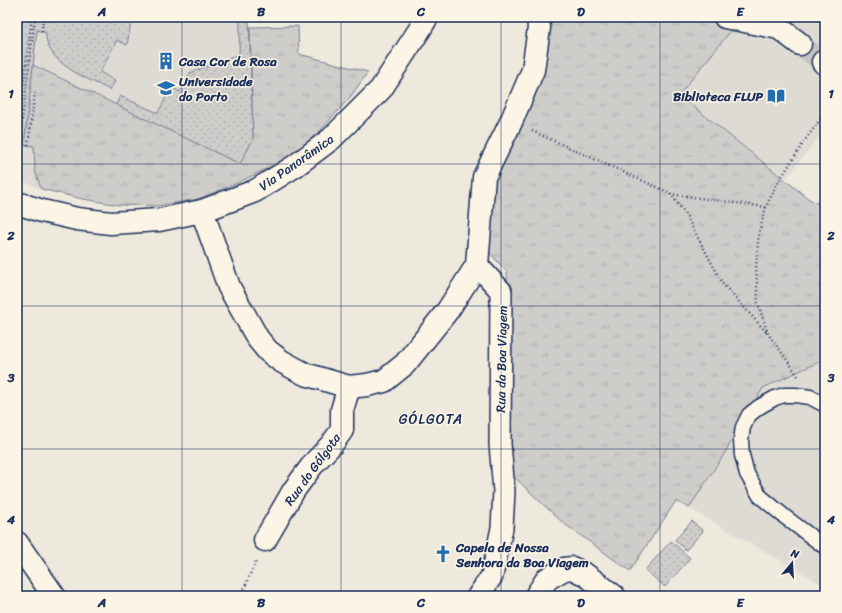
<svg xmlns="http://www.w3.org/2000/svg" width="842" height="613" font-family="Sriracha,sans-serif">
<style>
.built{fill:#dedbd4}
.grass{fill:url(#grass-tufts);stroke:#757e94}
.park{fill:url(#park-dots);stroke:#757e94}
.lines{fill:none;stroke-linecap:round;stroke-linejoin:round}
.minor-tunnel{stroke:#c4c4c4;stroke-width:22;stroke-dasharray:22 11;stroke-linecap:butt}
.service-casing{stroke:#1b2f5e;stroke-width:17}
.pedestrian-casing{stroke:#1b2f5e;stroke-width:24}
.minor-casing{stroke:#1b2f5e;stroke-width:25}
.tertiary-casing{stroke:#1b2f5e;stroke-width:25}
.path{stroke:#1b2f5e;stroke-width:2.5;stroke-dasharray:1 3;stroke-linecap:butt}
.service{stroke:#fcf5e5;stroke-width:14}
.pedestrian{stroke:#fcf5e5;stroke-width:21}
.minor{stroke:#fcf5e5;stroke-width:22}
.tertiary{stroke:#fcf5e5;stroke-width:22}
.grid{fill:none;stroke:#1b2f5e;stroke-width:1;stroke-opacity:0.55}
.labels{text-anchor:middle;stroke-width:3;stroke-linejoin:round;paint-order:stroke}
.poi-label{font-size:13px;font-weight:bold;fill:#1b2f5e;stroke:#fcf5e5;text-anchor:start}
.street-label{font-size:13px;fill:#1b2f5e;stroke:#fcf5e5}
.neighbourhood-label{font-size:14px;letter-spacing:1px;fill:#1b2f5e;stroke:#fcf5e5}
.neatline{fill:none;stroke:#1b2f5e;stroke-width:1.5}
.grid-label{font-size:13px;text-anchor:middle;font-weight:bold;fill:#1b2f5e}
</style>
<defs>
<pattern id="grass-tufts" width="24" height="20" patternUnits="userSpaceOnUse"><rect width="24" height="20" fill="#cfcdca"/><path d="M3 7l-1-3M5 7V3M7 7l1-3M15 17l-1-3M17 17v-4M19 17l1-3" fill="none" stroke="#b1b0b0"/></pattern>
<pattern id="park-dots" width="8" height="8" patternUnits="userSpaceOnUse"><rect width="8" height="8" fill="#cfcdca"/><path d="M2 2h.1M6 6h.1" fill="none" stroke="#b1b0b0" stroke-width="1.8" stroke-linecap="round"/></pattern>
</defs>
<rect width="100%" height="100%" fill="#eee9dd"/>
<filter id="ink" filterUnits="userSpaceOnUse"><feTurbulence type="fractalNoise" baseFrequency=".025" numOctaves="2"/><feDisplacementMap in="SourceGraphic" scale="8" xChannelSelector="R" yChannelSelector="G"/><feConvolveMatrix kernelMatrix="1 2 1 2 8 2 1 2 1" color-interpolation-filters="sRGB"/></filter>
<g filter="url(#ink)">
<g class="built">
<polygon points="17,17 249,17 250,27 240,164 33,65 24,145 34,146 35,171 41,189 17,179"/>
<polygon points="719,17 825,17 825,129 786,179 679,95 732,28"/>
<polygon points="825,359 825,586 689,508 723,456 763,388"/>
</g>
<g class="grass">
<polygon points="545,17 703,17 733,28 679,95 809,199 825,207 825,359 763,388 723,456 689,508 676,501 630,571 562,522 512,475 505,465 509,321 507,272 488,251 488,180"/>
<polygon points="298,26 299,54 368,72 351,96 320,131 287,159 235,184 198,199 157,206 119,205 83,199 41,189 35,171 34,146 24,145 33,65 240,164 253,139 250,27"/>
</g>
<g class="park">
<path d="M17,17H132L127,45L117,40L100,72L115,81L110,90C89,79 54,67 47,42C46,39 46,36 46,33L37,30L24,145L17,144V63L21,49L17,33Z"/>
<polygon points="249,17 253,139 240,164 116,105 120,96 158,113 171,87 180,92 190,73 239,54 240,20"/>
<polygon points="692,521 703,531 686,550 675,540"/>
<polygon points="671,541 690,558 665,587 645,570"/>
</g>
<g class="lines">
<polyline class="minor-tunnel" points="800,44 823,62"/>
<g class="service-casing">
<polyline id="service" points="825,405 810,397 795,395 784,395 775,398 759,407 749,415 743,427 741,440 742,455 747,474 760,496 785,517 825,547"/>
</g>
<g class="pedestrian-casing">
<polyline id="pedestrian" points="477,265 501,291 500,444 504,491 502,528 492,576 478,596"/>
</g>
<g class="minor-casing">
<g id="minor">
<polyline points="725,17 779,28 800,44"/>
<polyline points="823,62 825,64"/>
<polyline points="202,211 229,287 258,339 268,351 281,361 305,374 332,382 349,387 367,385 384,381 405,364 448,310 477,265 484,177 511,122 533,70 539,28 538,17"/>
<polyline points="265,540 294,490 314,463 332,444 342,430 342,410 349,387"/>
<polyline points="17,543 54,596"/>
<polyline points="536,596 547,579 564,569 572,568 586,575 614,596"/>
</g>
</g>
<g class="tertiary-casing">
<polyline id="tertiary" points="17,203 42,211 77,219 111,223 159,220 202,211 255,191 295,166 331,139 381,89 420,29 427,17"/>
</g>
<g class="path">
<polyline points="42,31 43,17"/>
<polyline points="532,131 670,193 684,212 723,284 768,334"/>
<polyline points="17,132 32,17"/>
<polyline points="19,144 35,17"/>
<polyline points="28,145 35,93"/>
<polyline points="670,194 766,207"/>
<polyline points="798,376 785,357 768,334 758,303 756,266 759,232 766,207 777,184 806,139 825,113"/>
<polyline points="241,596 256,561"/>
</g>
<use href="#service" class="service"/>
<use href="#pedestrian" class="pedestrian"/>
<use href="#minor" class="minor"/>
<use href="#tertiary" class="tertiary"/>
</g>
</g>
<path class="grid" d="M182,17V596M341,17V596M501,17V596M660,17V596M17,164H825M17,306H825M17,449H825"/>
<defs>
<g id="building-bare" transform="scale(1.38)"><path d="M-4-6H4V6H1V3H-1V6H-4ZM-2.5-4.3h1.7v1.8h-1.7ZM.8-4.3h1.7v1.8H.8ZM-2.5-1h1.7V.8h-1.7ZM.8-1h1.7V.8H.8Z" fill="#1f6fb2" stroke="#fcf5e5" stroke-width="2.5" paint-order="stroke"/></g>
<g id="university-bare" transform="scale(1.38)"><path d="M0-5L7-2L0 1L-7-2ZM-4 1L0 2.5L4 1V4Q0 6-4 4Z" fill="#1f6fb2" stroke="#fcf5e5" stroke-width="2.5" paint-order="stroke"/></g>
<g id="library-bare" transform="scale(1.38)"><path d="M-6-4Q-3-5.5-.7-3.5V5Q-3 3-6 4ZM6-4Q3-5.5 .7-3.5V5Q3 3 6 4Z" fill="#1f6fb2" stroke="#fcf5e5" stroke-width="2.5" paint-order="stroke"/></g>
<g id="church-bare" transform="scale(1.38)"><path d="M-1.2-6h2.4v3.5h3.3v2.4h-3.3V6h-2.4V-.1h-3.3v-2.4h3.3Z" fill="#1f6fb2" stroke="#fcf5e5" stroke-width="2.5" paint-order="stroke"/></g>
</defs>
<g fill-rule="evenodd">
<use href="#building-bare" x="166" y="61"/>
<use href="#university-bare" x="166" y="88"/>
<use href="#library-bare" x="776" y="96"/>
<use href="#church-bare" x="443" y="554"/>
</g>
<g class="labels">
<g class="poi-label">
<text x="179" y="66">Casa Cor de Rosa</text>
<text x="179" y="86">Universidade<tspan x="179" dy="15">do Porto</tspan></text>
<text x="763" y="101" text-anchor="end">Biblioteca FLUP</text>
<text x="456" y="552">Capela de Nossa<tspan x="456" dy="15">Senhora da Boa Viagem</tspan></text>
</g>
<g class="street-label">
<text transform="translate(296 162) rotate(-35)" y="5">Via Panorâmica</text>
<text transform="translate(501 359) rotate(-89)" y="5">Rua da Boa Viagem</text>
<text transform="translate(312 469) rotate(-54)" y="5">Rua do Gólgota</text>
</g>
<g class="neighbourhood-label">
<text x="431" y="424">GÓLGOTA</text>
</g>
</g>
<rect width="842" height="613" fill="none" stroke="#fcf5e5" stroke-width="44"/>
<g transform="translate(792 563) rotate(18)" stroke="#fcf5e5" stroke-width="3" paint-order="stroke">
<path d="M0-3L7 15L0 10L-7 15Z" fill="#1b2f5e"/>
<text y="-6" font-size="11" font-weight="bold" text-anchor="middle" fill="#1b2f5e">N</text>
</g>
<rect x="22" y="22" width="798" height="569" class="neatline"/>
<g class="grid-label">
<text x="102" y="16">A</text>
<text x="261" y="16">B</text>
<text x="421" y="16">C</text>
<text x="581" y="16">D</text>
<text x="740" y="16">E</text>
<text x="11" y="98">1</text>
<text x="831" y="98">1</text>
<text x="11" y="240">2</text>
<text x="831" y="240">2</text>
<text x="11" y="382">3</text>
<text x="831" y="382">3</text>
<text x="11" y="524">4</text>
<text x="831" y="524">4</text>
<text x="102" y="607">A</text>
<text x="261" y="607">B</text>
<text x="421" y="607">C</text>
<text x="581" y="607">D</text>
<text x="740" y="607">E</text>
</g>
</svg>
